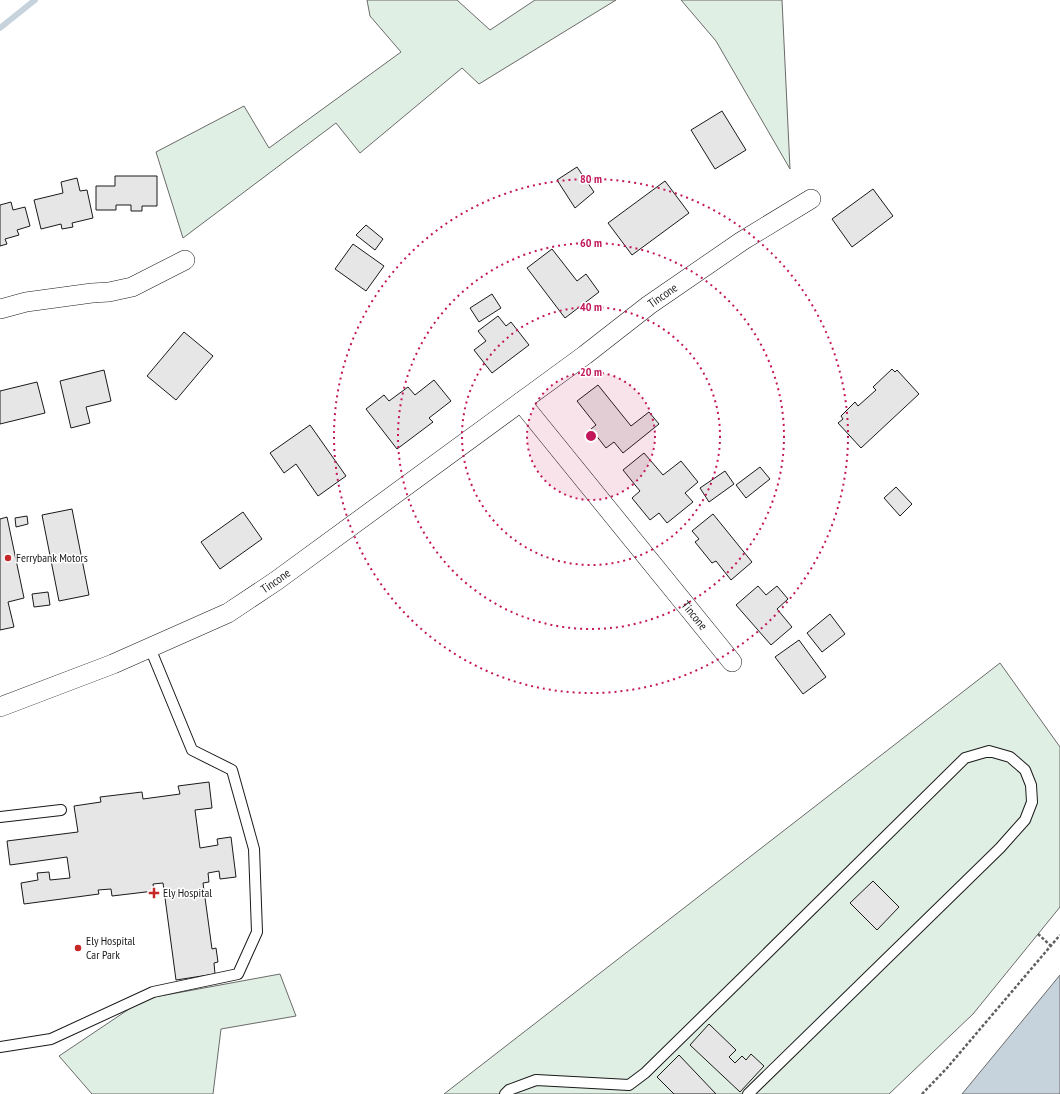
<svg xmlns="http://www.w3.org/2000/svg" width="1060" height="1094" font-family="'PT Sans Narrow',sans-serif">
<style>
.green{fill:#e0efe3;stroke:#6a6a6a}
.water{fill:#c6d2dc;stroke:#6a6a6a}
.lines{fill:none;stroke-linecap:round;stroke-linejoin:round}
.stream{stroke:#c6d2dc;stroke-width:6}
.building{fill:#e6e6e6;stroke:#1a1a1a}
.lane-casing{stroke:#1a1a1a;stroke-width:12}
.street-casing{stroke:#1a1a1a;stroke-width:20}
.path{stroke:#5f5f5f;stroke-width:2.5;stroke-dasharray:3 2;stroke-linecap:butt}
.lane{stroke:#fff;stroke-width:10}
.street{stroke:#fff;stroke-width:19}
.ring{fill:none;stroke:#c2185b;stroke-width:2;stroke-dasharray:2 4}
.poi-dot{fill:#c62828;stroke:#fff;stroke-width:1.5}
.labels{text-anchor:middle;stroke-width:3;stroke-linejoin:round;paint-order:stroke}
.street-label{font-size:12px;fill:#1a1a1a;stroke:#fff}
.poi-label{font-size:12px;fill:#1a1a1a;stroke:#fff;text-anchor:start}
.centre{fill:#c2185b;stroke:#fff;stroke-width:2}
.ring-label{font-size:12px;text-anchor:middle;font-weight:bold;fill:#c2185b;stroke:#fff;stroke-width:3;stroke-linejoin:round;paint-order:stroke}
</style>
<rect width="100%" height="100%" fill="#fff"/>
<g class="green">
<polygon points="367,0 457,0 490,30 535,0 616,0 479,84 462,68 360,153 336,123 183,238 156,152 244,106 269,148 401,52 370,16"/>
<polygon points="681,0 782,0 790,169 716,41"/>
<polygon points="1000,663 1060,747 1060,907 973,1014 889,1094 444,1094"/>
<polygon points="280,974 296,1016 221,1029 213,1094 92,1094 59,1056 144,999"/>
</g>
<polygon class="water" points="1060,975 1060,1094 962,1094"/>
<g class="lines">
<polyline class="stream" points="0,28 35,0"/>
</g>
<g class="building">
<polygon points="722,111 746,150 715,169 691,130"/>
<polygon points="577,167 594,192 575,208 557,180"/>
<polygon points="115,176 157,176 157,206 142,206 142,211 131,211 131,205 116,205 116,210 96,210 96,186 115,186"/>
<polygon points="77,178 80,191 87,190 93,218 72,223 73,227 62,229 61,224 41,229 34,200 63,193 61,182"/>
<polygon points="665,181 689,213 632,255 608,223"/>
<polygon points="873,189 893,216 852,247 832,219"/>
<polygon points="11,202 13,210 25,207 30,226 17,230 19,235 5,239 7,244 0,246 0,205"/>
<polygon points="366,225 383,239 375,250 356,235"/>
<polygon points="353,244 384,266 366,291 335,269"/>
<polygon points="552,249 577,281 586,274 599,292 565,318 527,268"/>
<polygon points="492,294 501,308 479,322 470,308"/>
<polygon points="498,316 506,326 511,322 529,345 492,373 474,350 486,341 478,331"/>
<polygon points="184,332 213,356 176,400 147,376"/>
<polygon points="892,369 895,372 897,370 919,394 861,448 838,423 843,419 841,416 855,402 858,406 876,390 873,387"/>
<polygon points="104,370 111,401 86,407 90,423 71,428 60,381"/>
<polygon points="434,380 451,401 429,418 433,422 397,449 366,409 384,395 389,401 408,387 415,395"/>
<polygon points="37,382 45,413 0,424 0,391"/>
<polygon points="598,385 631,426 649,412 659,424 623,453 614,442 606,448 591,429 596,425 577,401"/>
<polygon points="310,425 346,476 318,496 296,464 284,473 270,453"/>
<polygon points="644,453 663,475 681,461 698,482 685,493 693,502 667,523 659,513 650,520 632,498 640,491 623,470"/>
<polygon points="760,467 770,479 746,498 736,485"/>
<polygon points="725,471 734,484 709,502 700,488"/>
<polygon points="896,487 912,504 900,516 884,498"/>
<polygon points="72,509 89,595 59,601 42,515"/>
<polygon points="243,512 262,539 220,569 201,542"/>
<polygon points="713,514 752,562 731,580 716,561 712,563 695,542 699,539 692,531"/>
<polygon points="27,516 28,524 16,527 15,518"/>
<polygon points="7,517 24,598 8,602 14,627 0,630 0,519"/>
<polygon points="758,586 766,595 777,586 788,599 777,609 792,627 771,645 736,605"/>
<polygon points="48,592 50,605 34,607 32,594"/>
<polygon points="830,614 845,634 822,652 807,633"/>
<polygon points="799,640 826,677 803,694 775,657"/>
<polygon points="209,782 212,808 195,810 200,848 218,845 217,839 231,837 236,877 220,879 219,871 208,873 209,882 203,883 212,949 216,948 218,962 214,963 215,974 176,980 163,883 153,884 154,891 112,896 111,889 98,890 99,894 24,904 21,883 38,880 37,873 49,872 50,880 70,878 67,857 10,865 7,841 78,832 74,806 101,802 100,797 142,792 143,799 180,794 178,786"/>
<polygon points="873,881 899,907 877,930 850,903"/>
<polygon points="709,1024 736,1050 729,1057 735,1063 742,1056 746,1060 751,1054 764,1066 740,1092 690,1045"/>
<polygon points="679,1055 716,1094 674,1094 657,1077"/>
</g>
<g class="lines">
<g class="lane-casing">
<g id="lane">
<polyline points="0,817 61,810"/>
<polyline points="0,1047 51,1039 153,992 238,974 257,932 254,849 232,770 192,750 150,648"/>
<polyline points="505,1094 509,1090 536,1080 629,1085 645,1073 741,979 965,758 989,751 1010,757 1025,770 1031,785 1032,802 1025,820 1000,848 748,1094"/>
</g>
</g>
<g class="street-casing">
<g id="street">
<polyline points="0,309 26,302 92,293 109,292 132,287 185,260"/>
<path id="s1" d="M521,402L732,662"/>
<path id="s2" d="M0,707L113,664L228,613L276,581L585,355L649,305L742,241L811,199"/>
</g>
</g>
<g class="path">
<polyline points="1038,934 1051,946"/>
<polyline points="922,1094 947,1068 1060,935"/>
</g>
<use href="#lane" class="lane"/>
<use href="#street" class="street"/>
</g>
<circle cx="591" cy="436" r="64" fill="#c2185b" fill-opacity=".12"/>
<g class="ring">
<circle cx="591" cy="436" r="64"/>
<circle cx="591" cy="436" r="129"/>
<circle cx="591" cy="436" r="193"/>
<circle cx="591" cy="436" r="257"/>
</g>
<g class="poi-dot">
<circle cx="8" cy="558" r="4"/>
<path d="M152 887h4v4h4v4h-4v4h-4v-4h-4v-4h4z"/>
<circle cx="78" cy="948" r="4"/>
</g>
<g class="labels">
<g class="street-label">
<text dy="4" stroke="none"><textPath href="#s2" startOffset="785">Tincone</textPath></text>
<text dy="4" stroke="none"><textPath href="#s2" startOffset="304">Tincone</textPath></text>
<text dy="4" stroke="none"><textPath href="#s1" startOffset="275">Tincone</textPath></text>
</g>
<g class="poi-label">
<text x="16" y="562">Ferrybank Motors</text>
<text x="163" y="897">Ely Hospital</text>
<text x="86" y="945">Ely Hospital<tspan x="86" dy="14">Car Park</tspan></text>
</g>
</g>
<circle cx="591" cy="436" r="6" class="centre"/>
<g class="ring-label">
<text x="591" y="183">80 m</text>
<text x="591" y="247">60 m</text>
<text x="591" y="311">40 m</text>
<text x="591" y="376">20 m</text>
</g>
</svg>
